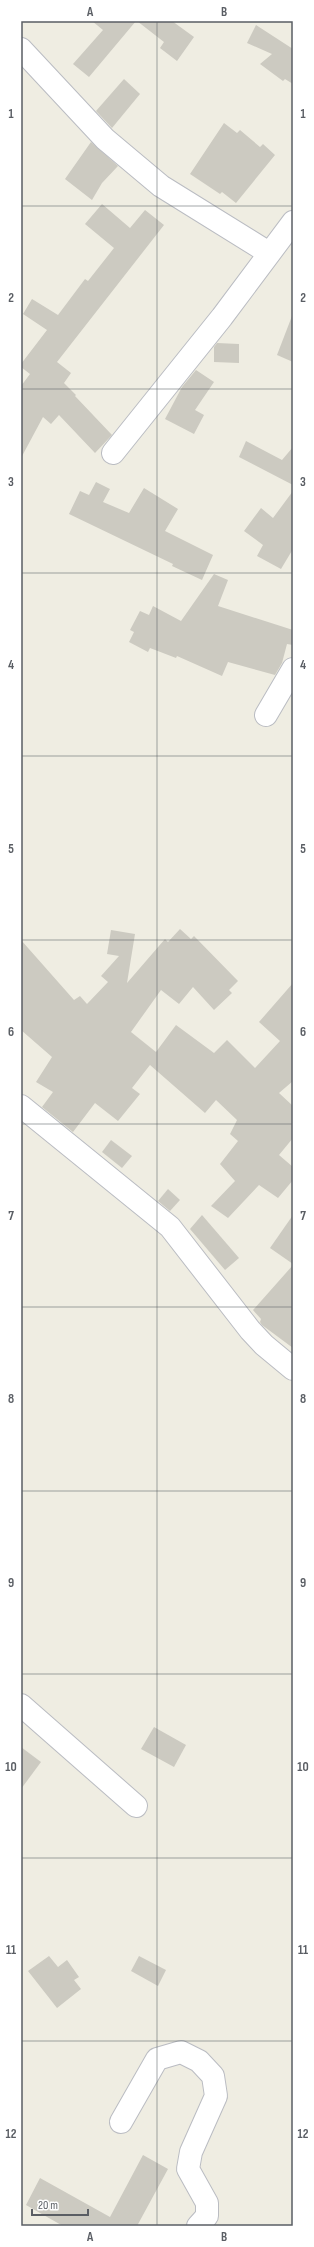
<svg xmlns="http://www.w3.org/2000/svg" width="314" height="2247" font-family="'Sofia Sans Condensed',sans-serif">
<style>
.building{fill:#cccac1}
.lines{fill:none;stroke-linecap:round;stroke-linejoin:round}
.minor-casing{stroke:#babcc2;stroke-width:24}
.minor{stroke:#fff;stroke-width:22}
.grid{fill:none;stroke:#5a5e64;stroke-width:1;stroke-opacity:0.55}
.neatline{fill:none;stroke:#5a5e64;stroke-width:1.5}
.grid-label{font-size:13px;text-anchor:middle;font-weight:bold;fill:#5a5e64}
</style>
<rect width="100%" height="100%" fill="#efede2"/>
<g class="building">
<polygon points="92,21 136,21 89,77 73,64 103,30"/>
<polygon points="137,21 172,21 194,37 177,61 160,48 164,42"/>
<polygon points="256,25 293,49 293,84 285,79 283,81 260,64 272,54 247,43"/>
<polygon points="124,79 140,94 112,128 96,111"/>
<polygon points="224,123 237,133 240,130 260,147 263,144 275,155 236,203 222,192 220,194 190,174"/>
<polygon points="91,142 118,166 102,183 92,200 65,179"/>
<polygon points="102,204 130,228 145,210 164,225 57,362 71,373 64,383 76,395 75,396 112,435 95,453 59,415 51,424 43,417 21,458 21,386 30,374 21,367 21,364 47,330 23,314 32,299 58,315 85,279 88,281 114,248 85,224"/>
<polygon points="292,316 293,316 293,362 277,355"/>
<polygon points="217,343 239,344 239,363 214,362 214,347"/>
<polygon points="196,370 214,382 195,410 204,415 194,434 165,419 182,387"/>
<polygon points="246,441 282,460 293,447 293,485 239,457"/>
<polygon points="96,482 110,489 103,502 129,513 144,488 178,509 165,531 213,555 202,580 172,566 173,564 69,514 80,491 89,495"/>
<polygon points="293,491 293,549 281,569 257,556 263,545 244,531 261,508 273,518"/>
<polygon points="214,574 228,580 218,606 293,630 293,645 287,644 282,663 275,675 228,662 222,676 177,656 176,658 150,648 148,652 129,642 134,632 130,630 140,611 149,615 153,606 181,621"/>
<polygon points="180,929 191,939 194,936 238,981 229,990 232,993 214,1010 193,987 179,1004 161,990 131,1032 156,1052 176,1025 214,1053 227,1040 255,1068 280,1041 259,1022 293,983 293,1081 279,1093 293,1106 293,1138 279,1155 293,1167 293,1180 278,1198 259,1185 228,1218 211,1206 235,1181 220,1164 238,1141 230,1134 237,1120 216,1100 205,1113 150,1065 132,1088 140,1094 118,1121 95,1103 73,1132 42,1107 53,1092 36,1082 52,1057 21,1030 21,940 74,1000 80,996 87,1004 108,982 101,976 119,956 107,954 111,930 135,934 127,983 165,939 168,942"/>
<polygon points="111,1140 132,1156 122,1168 102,1152"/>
<polygon points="168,1189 180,1200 170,1211 158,1201"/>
<polygon points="202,1215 239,1258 225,1270 190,1229"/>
<polygon points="293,1215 293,1264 270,1248"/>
<polygon points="293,1265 293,1348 262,1325 260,1322 261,1319 253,1310"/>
<polygon points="154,1727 186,1745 174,1767 141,1749"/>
<polygon points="21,1747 41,1762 21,1789"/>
<polygon points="49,1956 58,1967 67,1960 79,1977 74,1980 81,1989 57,2008 28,1971"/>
<polygon points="139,1956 166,1970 158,1986 131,1971"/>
<polygon points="143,2155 168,2169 137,2226 63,2226 26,2205 40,2178 110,2217"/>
</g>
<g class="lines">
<g class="minor-casing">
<g id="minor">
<polyline points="21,49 105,139 161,186 269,253"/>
<polyline points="113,453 222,317 293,222"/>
<polyline points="266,715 293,669"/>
<polyline points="21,1106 170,1227 250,1330 264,1345 293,1369"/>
<polyline points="21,1705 136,1806"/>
<polyline points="121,2122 157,2059 181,2052 199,2061 213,2076 216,2096 191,2152 188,2169 207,2203 207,2216 198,2226"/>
</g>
</g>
<use href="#minor" class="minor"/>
</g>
<path class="grid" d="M157,21V2226M21,206H293M21,389H293M21,573H293M21,756H293M21,940H293M21,1124H293M21,1307H293M21,1491H293M21,1674H293M21,1858H293M21,2041H293"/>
<rect width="314" height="2247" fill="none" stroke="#ffffff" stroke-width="44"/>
<path d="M32 2209v6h56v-6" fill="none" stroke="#5a5e64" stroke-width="2"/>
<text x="38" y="2209" font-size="12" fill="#5a5e64" stroke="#ffffff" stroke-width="3" paint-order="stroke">20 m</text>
<rect x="22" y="22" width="270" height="2203" class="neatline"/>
<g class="grid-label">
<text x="90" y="16">A</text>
<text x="224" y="16">B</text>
<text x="11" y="118">1</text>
<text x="303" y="118">1</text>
<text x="11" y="302">2</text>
<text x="303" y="302">2</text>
<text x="11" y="486">3</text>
<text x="303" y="486">3</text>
<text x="11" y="669">4</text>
<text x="303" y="669">4</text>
<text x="11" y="853">5</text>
<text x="303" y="853">5</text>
<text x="11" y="1036">6</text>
<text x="303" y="1036">6</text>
<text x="11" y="1220">7</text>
<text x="303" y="1220">7</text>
<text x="11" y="1403">8</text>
<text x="303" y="1403">8</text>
<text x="11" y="1587">9</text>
<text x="303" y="1587">9</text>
<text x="11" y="1771">10</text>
<text x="303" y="1771">10</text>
<text x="11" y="1954">11</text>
<text x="303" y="1954">11</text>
<text x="11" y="2138">12</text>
<text x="303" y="2138">12</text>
<text x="90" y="2241">A</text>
<text x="224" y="2241">B</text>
</g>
</svg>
